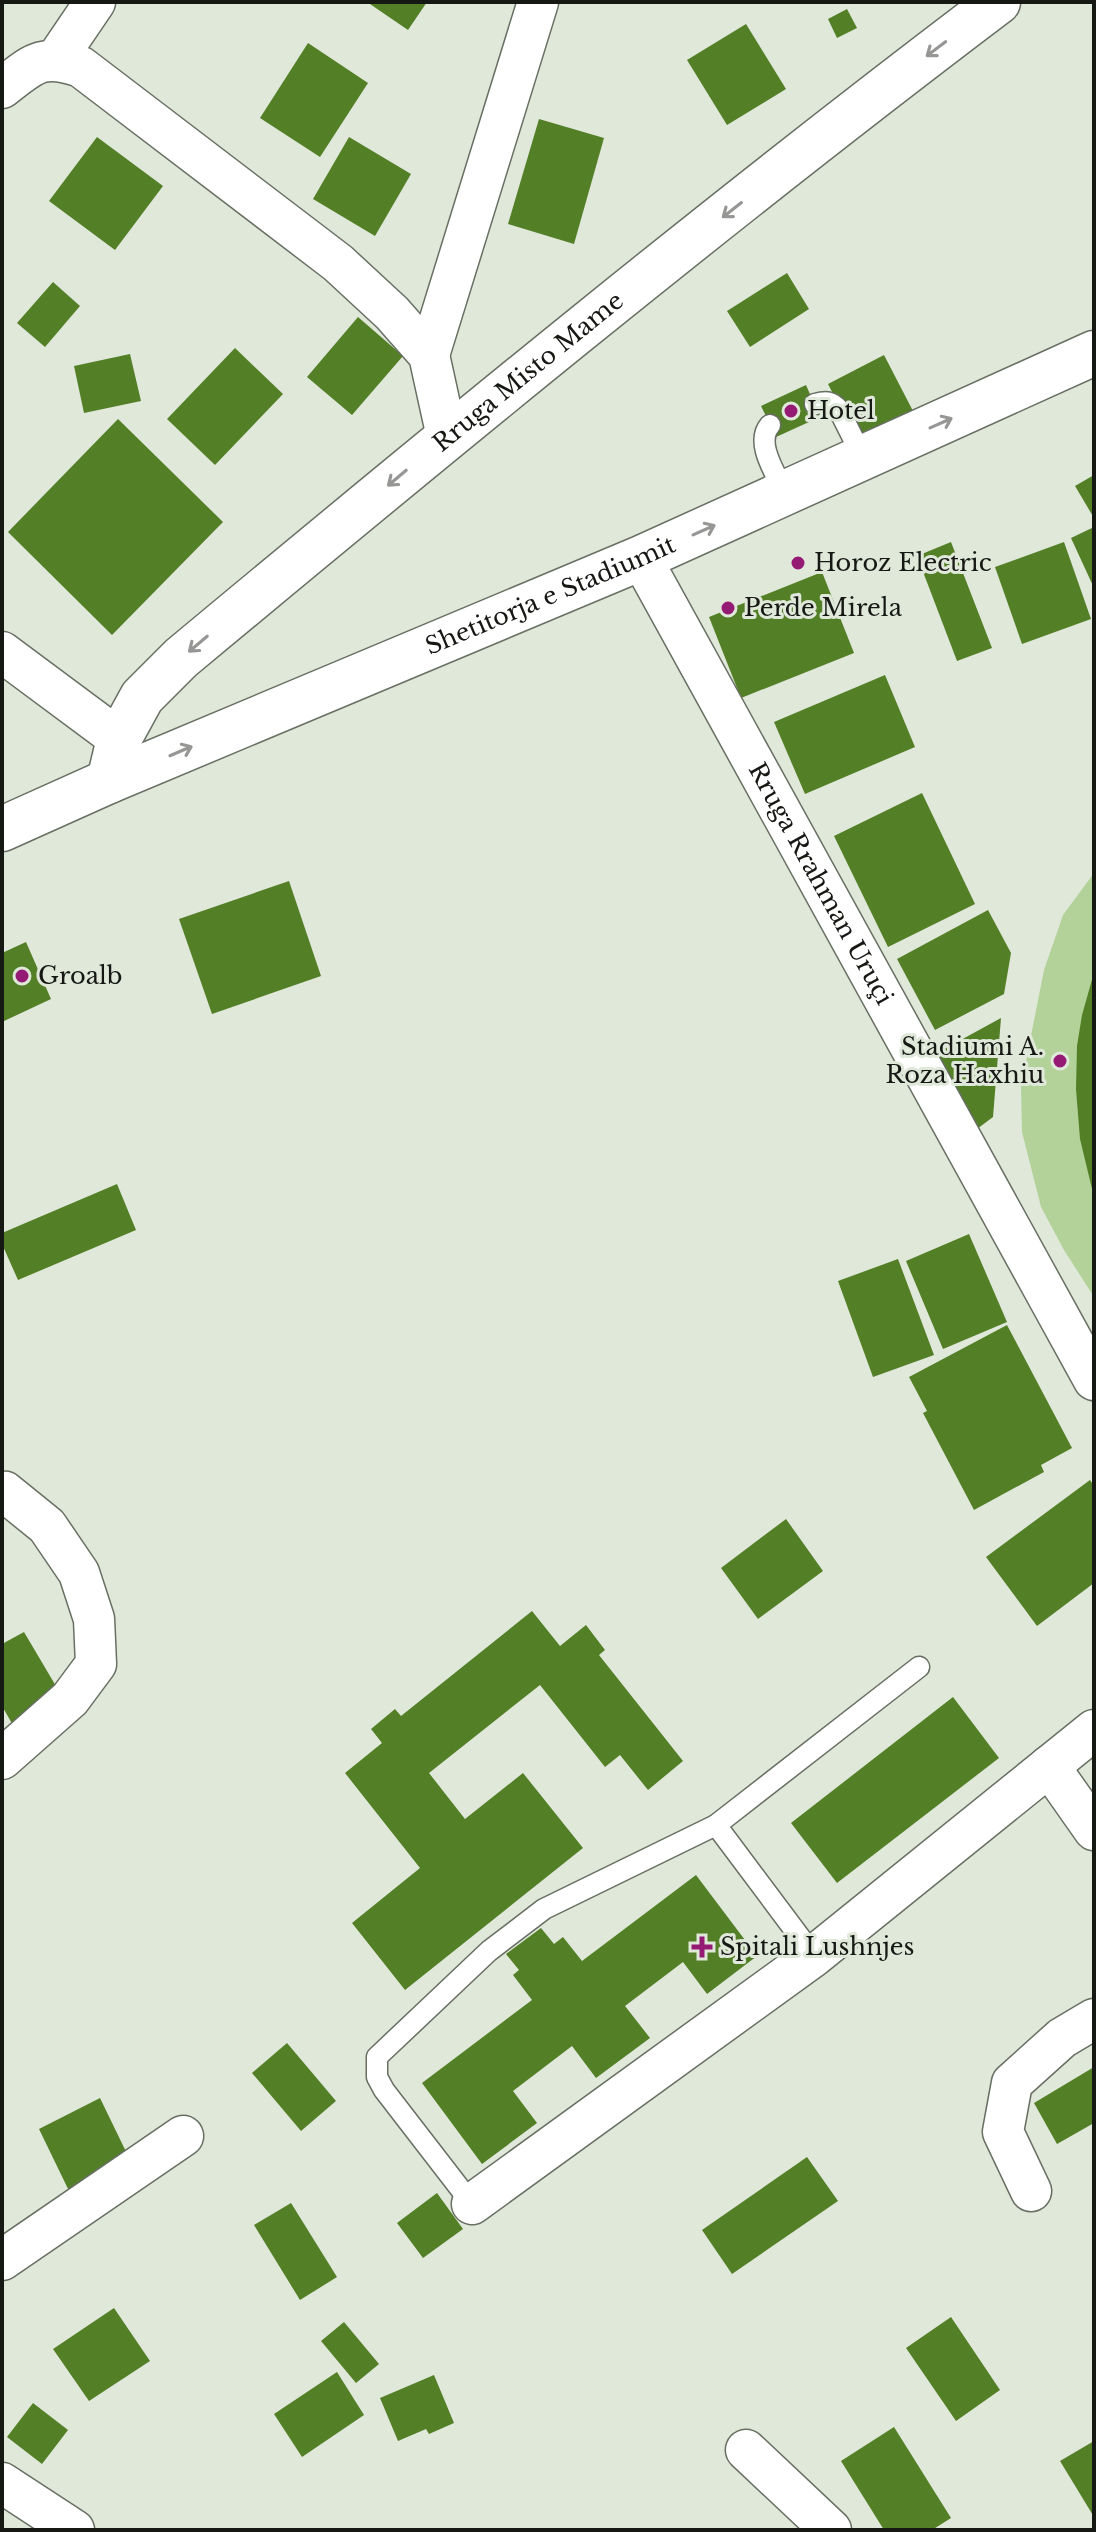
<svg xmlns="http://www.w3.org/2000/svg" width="1096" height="2532" font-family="'Libre Baskerville',serif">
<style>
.green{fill:#b2d29a}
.building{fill:#537f26}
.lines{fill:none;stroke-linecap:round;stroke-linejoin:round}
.lane-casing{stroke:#686f63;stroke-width:23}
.street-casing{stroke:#686f63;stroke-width:43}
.secondary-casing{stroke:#686f63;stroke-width:47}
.lane{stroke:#fff;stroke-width:20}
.street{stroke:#fff;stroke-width:40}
.secondary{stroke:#fff;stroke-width:44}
.oneway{stroke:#969795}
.poi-dot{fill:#951a74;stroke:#e0e8da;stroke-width:3}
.labels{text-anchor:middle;stroke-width:6;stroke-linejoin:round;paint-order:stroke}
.street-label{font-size:24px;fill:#161814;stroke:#e0e8da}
.poi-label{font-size:24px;fill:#161814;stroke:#e0e8da;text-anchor:start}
</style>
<rect width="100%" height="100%" fill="#e0e8da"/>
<polygon class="green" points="1094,873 1094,1297 1064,1250 1041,1207 1022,1132 1021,1086 1044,970 1063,915"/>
<g class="building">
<polygon points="367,2 427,2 408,30"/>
<polygon points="847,9 857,28 837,38 828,19"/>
<polygon points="746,24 786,89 727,125 687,60"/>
<polygon points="308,43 368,83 320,157 260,118"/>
<polygon points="539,119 604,138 574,244 508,224"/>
<polygon points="97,137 163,186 115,250 49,201"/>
<polygon points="349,137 411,174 375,236 313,199"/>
<polygon points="787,273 809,309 750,347 727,311"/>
<polygon points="53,282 80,306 45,347 17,323"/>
<polygon points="358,317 403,356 352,415 307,377"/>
<polygon points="235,348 283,394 215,465 167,419"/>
<polygon points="130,354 141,401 84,413 74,366"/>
<polygon points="884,355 913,411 857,440 828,384"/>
<polygon points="806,385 820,417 776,437 761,406"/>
<polygon points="118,419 223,522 112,635 8,532"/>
<polygon points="1094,475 1094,518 1075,486"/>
<polygon points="1094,527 1094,588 1071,538"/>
<polygon points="951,542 992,648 957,661 917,556"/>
<polygon points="1064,542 1091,619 1022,644 995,567"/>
<polygon points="822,572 854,653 741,698 709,617"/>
<polygon points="885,675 915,747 805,794 774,722"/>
<polygon points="922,793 975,904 888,947 834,836"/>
<polygon points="289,881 321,976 212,1014 179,919"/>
<polygon points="988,910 1011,953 1004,994 935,1030 897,959"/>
<polygon points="26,942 51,999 2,1022 2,953"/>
<polygon points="1093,976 1094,1193 1093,1193 1080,1139 1076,1089 1077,1046 1082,1015"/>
<polygon points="1001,1018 993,1117 973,1132 937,1053"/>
<polygon points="117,1184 136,1230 18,1280 2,1244 2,1233"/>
<polygon points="969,1234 1007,1322 943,1349 906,1261"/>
<polygon points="898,1259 934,1355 873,1377 838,1281"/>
<polygon points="1007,1325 1072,1448 1041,1465 1044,1472 974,1510 923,1413 927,1411 909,1377"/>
<polygon points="1090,1480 1094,1486 1094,1583 1037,1626 986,1557"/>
<polygon points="786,1519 823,1571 758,1619 721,1568"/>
<polygon points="532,1611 560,1646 586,1625 605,1650 599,1655 683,1761 648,1790 620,1755 605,1767 540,1685 429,1773 465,1819 523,1773 583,1848 405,1990 352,1923 420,1868 345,1773 382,1743 371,1729 395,1709 401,1716"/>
<polygon points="24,1632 63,1698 14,1727 2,1706 2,1644"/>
<polygon points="953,1697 999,1758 837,1883 791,1823"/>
<polygon points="696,1875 757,1956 707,1994 683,1962 625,2006 650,2038 596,2078 572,2046 513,2091 537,2123 482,2164 422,2083 532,2000 513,1975 519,1970 506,1954 541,1928 554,1944 563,1937 582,1961"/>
<polygon points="287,2043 336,2101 301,2131 252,2073"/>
<polygon points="1094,2067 1094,2123 1057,2144 1034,2103"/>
<polygon points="100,2098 132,2164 71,2195 39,2129"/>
<polygon points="807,2157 838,2201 732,2274 702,2230"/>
<polygon points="437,2193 463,2229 423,2258 397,2223"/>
<polygon points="291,2203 337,2277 300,2300 254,2225"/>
<polygon points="114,2308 150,2361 89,2401 53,2349"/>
<polygon points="951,2317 1000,2390 956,2421 906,2348"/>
<polygon points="344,2322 379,2364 356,2383 321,2341"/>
<polygon points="337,2372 364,2415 302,2457 274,2414"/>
<polygon points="434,2375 454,2423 429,2434 426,2429 398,2441 380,2398"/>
<polygon points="33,2403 68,2430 42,2464 7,2437"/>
<polygon points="894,2427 951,2518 932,2530 884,2530 841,2461"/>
<polygon points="1094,2441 1094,2517 1060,2461"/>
</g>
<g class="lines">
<g class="lane-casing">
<g id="lane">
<path d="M815,404C826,401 832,401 839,410L863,458"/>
<path d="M770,425C754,443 777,475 785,494"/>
<polyline points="716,1825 814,1956"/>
<polyline points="472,2204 384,2090 377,2077 377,2057 489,1951 544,1909 716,1825 919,1667"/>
</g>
</g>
<g class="street-casing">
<g id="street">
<polyline points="57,58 95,2"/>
<path d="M2,88C33,64 41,53 81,67L338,263L392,313L429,355L447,437"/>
<polyline points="429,355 538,2"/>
<path id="s1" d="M641,558L1094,1380"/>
<polyline points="2,652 119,739"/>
<polyline points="2,1493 5,1492 47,1526 79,1573 94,1619 96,1664 70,1699 2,1759"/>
<polyline points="1049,1766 1094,1830"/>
<polyline points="1031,2191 1003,2132 1012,2083 1062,2038 1094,2019"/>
<polyline points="472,2204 814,1956 1094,1730"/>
<polyline points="2,2260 183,2136"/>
<polyline points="746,2450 831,2530"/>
<polyline points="2,2483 74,2530"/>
</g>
</g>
<g class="secondary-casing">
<g id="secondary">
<path id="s2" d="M109,781L119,739L142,697L181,658C449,435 719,213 998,2"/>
<path id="s3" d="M2,829L109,781L641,558L1094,353"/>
</g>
</g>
<use href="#lane" class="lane"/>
<use href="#street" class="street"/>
<use href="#secondary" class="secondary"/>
</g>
<defs><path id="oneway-shaft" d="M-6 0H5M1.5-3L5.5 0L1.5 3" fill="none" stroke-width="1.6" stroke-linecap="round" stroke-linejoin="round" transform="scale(2)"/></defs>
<g class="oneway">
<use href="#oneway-shaft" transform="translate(936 49) rotate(143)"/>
<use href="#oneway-shaft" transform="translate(732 210) rotate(142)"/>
<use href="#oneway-shaft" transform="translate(941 423) rotate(-24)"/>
<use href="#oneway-shaft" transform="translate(397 478) rotate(140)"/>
<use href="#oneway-shaft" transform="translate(704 530) rotate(-24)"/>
<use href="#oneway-shaft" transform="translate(198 644) rotate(140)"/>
<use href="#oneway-shaft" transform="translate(181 751) rotate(-23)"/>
</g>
<g class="poi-dot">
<circle cx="791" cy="411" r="8"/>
<circle cx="798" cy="563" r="8"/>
<circle cx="728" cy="608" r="8"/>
<circle cx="22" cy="976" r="8"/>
<circle cx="1060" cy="1061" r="8"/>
<path d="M698 1935h8v8h8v8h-8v8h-8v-8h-8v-8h8z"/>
</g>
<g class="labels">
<g class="street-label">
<text dy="8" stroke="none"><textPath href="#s2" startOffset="596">Rruga Misto Mame</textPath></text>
<text dy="8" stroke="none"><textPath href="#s3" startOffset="596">Shetitorja e Stadiumit</textPath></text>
<text dy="8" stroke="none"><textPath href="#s1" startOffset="372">Rruga Rrahman Uruçi</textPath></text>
</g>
<g class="poi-label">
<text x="807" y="419">Hotel</text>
<text x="814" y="571">Horoz Electric</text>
<text x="744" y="616">Perde Mirela</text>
<text x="38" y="984">Groalb</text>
<text x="1044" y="1055" text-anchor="end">Stadiumi A.<tspan x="1044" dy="28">Roza Haxhiu</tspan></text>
<text x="720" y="1955">Spitali Lushnjes</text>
</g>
</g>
<rect width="1096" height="2532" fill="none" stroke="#161814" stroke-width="8"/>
</svg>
